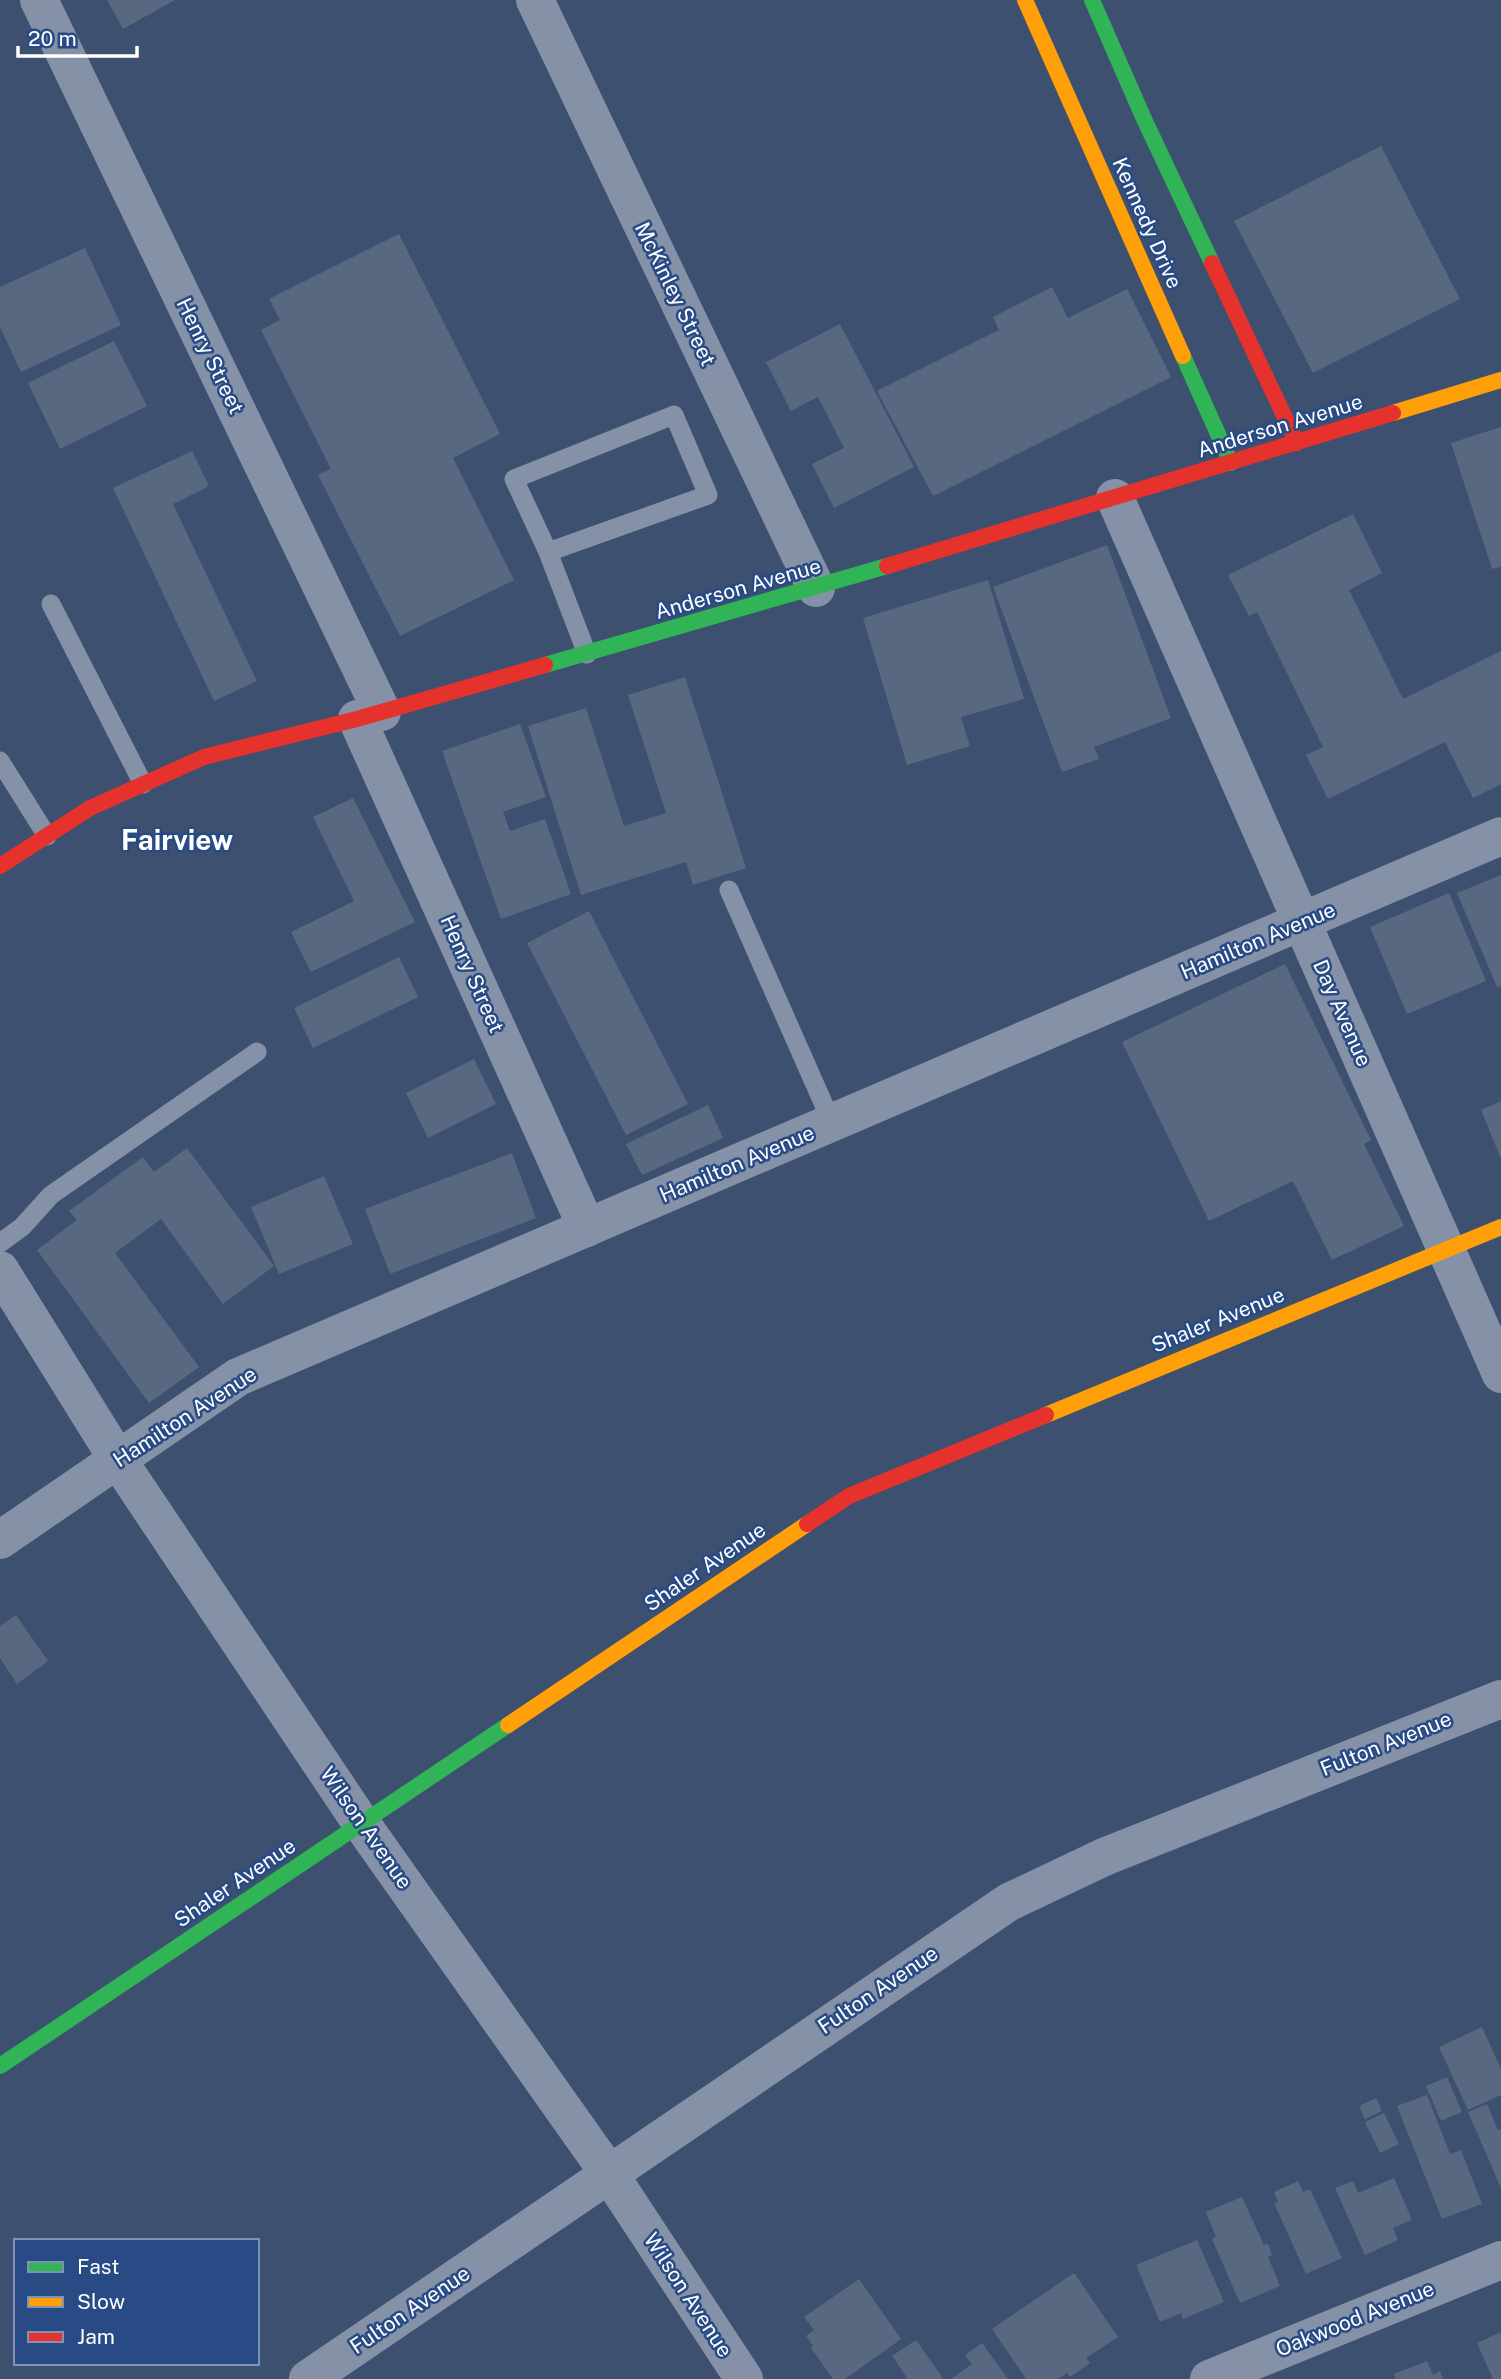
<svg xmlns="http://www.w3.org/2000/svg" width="1501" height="2379" font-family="'Public Sans',sans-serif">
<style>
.building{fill:#586881}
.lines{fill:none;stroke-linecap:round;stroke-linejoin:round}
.lane{stroke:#8491a6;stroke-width:19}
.street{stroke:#8491a6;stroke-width:38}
.fast{stroke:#30b455;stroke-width:16}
.slow{stroke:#ff9f0a;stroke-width:16}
.jam{stroke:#e5322d;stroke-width:16}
.labels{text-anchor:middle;stroke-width:5;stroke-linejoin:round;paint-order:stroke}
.street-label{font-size:21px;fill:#fff;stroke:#284b85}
.district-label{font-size:28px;font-weight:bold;fill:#fff;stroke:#284b85}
</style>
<rect width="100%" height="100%" fill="#3d5070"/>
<g class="building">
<polygon points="107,0 175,0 123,29"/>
<polygon points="1381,146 1460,299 1313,373 1234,221"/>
<polygon points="399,234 500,434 453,458 514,580 400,636 318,475 331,469 261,330 280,320 269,299"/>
<polygon points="85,248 121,325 21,372 0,327 0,287"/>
<polygon points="1052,287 1068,318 1127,289 1171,377 933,496 877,391 999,330 993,317"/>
<polygon points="840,324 914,467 834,508 812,464 844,448 818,397 791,411 766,362"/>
<polygon points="114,341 147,406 60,449 28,383"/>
<polygon points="1501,427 1501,567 1492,569 1451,443"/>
<polygon points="192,451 209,486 173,504 257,681 214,701 113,488"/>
<polygon points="1353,514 1382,573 1349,590 1403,699 1501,651 1501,784 1473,798 1445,742 1328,799 1306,755 1323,747 1257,612 1249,616 1228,575"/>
<polygon points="1107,545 1171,718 1094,747 1099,759 1062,772 993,587"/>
<polygon points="988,580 1024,699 961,717 970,746 907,765 863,618"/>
<polygon points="685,677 746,868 693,885 686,862 581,895 528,726 586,708 624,826 666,813 628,695"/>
<polygon points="520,724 546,797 503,812 510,831 545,819 571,894 501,919 442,751"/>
<polygon points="353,798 415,922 311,972 291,932 354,901 313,817"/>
<polygon points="1501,875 1501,986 1497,987 1457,893"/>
<polygon points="1449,893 1486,981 1407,1014 1370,927"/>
<polygon points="589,911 688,1104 626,1135 527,943"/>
<polygon points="399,957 418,997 313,1048 294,1008"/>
<polygon points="1285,964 1371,1140 1364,1144 1404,1226 1332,1260 1293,1181 1209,1221 1122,1042"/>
<polygon points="474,1059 496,1104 428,1138 406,1093"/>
<polygon points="1501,1101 1501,1159 1481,1110"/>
<polygon points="708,1105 723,1138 642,1175 626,1144"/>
<polygon points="187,1148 274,1266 223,1304 161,1219 115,1253 199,1367 149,1403 37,1250 77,1220 69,1211 143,1157 154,1172"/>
<polygon points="512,1153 536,1218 390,1274 365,1209"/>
<polygon points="324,1176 353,1244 279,1274 251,1207"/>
<polygon points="16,1615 48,1661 17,1684 0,1658 0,1626"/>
<polygon points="1482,2027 1501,2069 1501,2095 1468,2110 1439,2047"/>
<polygon points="1447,2077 1462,2112 1441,2121 1426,2086"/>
<polygon points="1427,2095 1450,2154 1461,2150 1482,2204 1442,2219 1397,2106"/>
<polygon points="1376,2098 1382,2111 1365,2119 1359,2106"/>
<polygon points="1487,2104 1498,2130 1501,2129 1501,2188 1468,2112"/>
<polygon points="1384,2113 1399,2144 1380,2153 1365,2122"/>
<polygon points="1394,2178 1412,2220 1393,2228 1398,2240 1365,2255 1335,2188 1353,2181 1358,2193"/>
<polygon points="1298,2181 1303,2192 1310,2189 1342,2258 1306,2274 1274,2203 1278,2202 1274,2192"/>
<polygon points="1242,2197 1264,2245 1268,2244 1272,2255 1268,2257 1280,2286 1240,2303 1212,2239 1216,2237 1206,2212"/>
<polygon points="1197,2240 1224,2302 1183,2319 1181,2313 1160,2322 1136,2265"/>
<polygon points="1074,2273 1118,2337 1086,2358 1090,2363 1070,2377 1067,2373 1058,2379 1026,2379 992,2329"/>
<polygon points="859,2279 901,2339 845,2379 833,2379 811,2348 813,2346 806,2336 814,2330 804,2317"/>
<polygon points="1501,2332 1501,2379 1493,2379 1477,2343"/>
<polygon points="916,2340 943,2378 941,2379 908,2379 892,2356"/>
<polygon points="982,2343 1008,2379 951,2379 972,2364 965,2355"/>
<polygon points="1427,2361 1433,2375 1440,2371 1443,2379 1396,2379 1394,2374"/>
</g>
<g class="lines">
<g class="lane">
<polyline points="548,552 708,495 674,415 514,479 548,552 587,654"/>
<polyline points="51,604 143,784"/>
<polyline points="0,761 47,836"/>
<polyline points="729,890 832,1123"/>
<polyline points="0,1243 22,1227 51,1195 257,1052"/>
</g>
<g class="street">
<polyline points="39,0 382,712"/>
<polyline points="535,0 816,588"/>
<polyline points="1115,498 1501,1374"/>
<polyline points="357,719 587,1228"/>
<polyline points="0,1270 118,1460 361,1823 610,2175 744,2379"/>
<polyline points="0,1540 238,1377 1501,836"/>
<polyline points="308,2379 1009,1902 1104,1857 1501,1699"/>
<polyline points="1209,2379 1501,2260"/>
</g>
<g class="fast">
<polyline points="1092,0 1144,119 1212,263"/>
<polyline points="1183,356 1231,463"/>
<polyline points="545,665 887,566"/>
<polyline points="0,2066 508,1725"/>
</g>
<g class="slow">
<polyline points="1025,0 1183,356"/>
<polyline points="1393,413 1501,380"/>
<polyline points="1046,1415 1501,1227"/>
<polyline points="508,1725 807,1524"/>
</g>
<g class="jam">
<polyline points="1212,263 1297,443"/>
<polyline points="887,566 1393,413"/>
<polyline points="0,866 90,808 204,757 357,719 545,665"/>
<polyline points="807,1524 849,1496 1046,1415"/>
</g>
</g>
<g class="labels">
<g class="street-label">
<text transform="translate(1147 223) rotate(66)" y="7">Kennedy Drive</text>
<text transform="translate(675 294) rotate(64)" y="7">McKinley Street</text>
<text transform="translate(210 356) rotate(64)" y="7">Henry Street</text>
<text transform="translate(1280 426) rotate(-17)" y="7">Anderson Avenue</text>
<text transform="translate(738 589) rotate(-16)" y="7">Anderson Avenue</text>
<text transform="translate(1258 941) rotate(-23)" y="7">Hamilton Avenue</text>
<text transform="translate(472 974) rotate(66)" y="7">Henry Street</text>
<text transform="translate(1342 1013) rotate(66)" y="7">Day Avenue</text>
<text transform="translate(737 1164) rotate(-23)" y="7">Hamilton Avenue</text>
<text transform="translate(1218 1320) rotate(-22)" y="7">Shaler Avenue</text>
<text transform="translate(185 1417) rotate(-33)" y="7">Hamilton Avenue</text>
<text transform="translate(705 1567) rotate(-34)" y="7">Shaler Avenue</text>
<text transform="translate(1386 1744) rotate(-22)" y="7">Fulton Avenue</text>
<text transform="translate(366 1828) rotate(55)" y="7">Wilson Avenue</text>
<text transform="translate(235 1883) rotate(-34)" y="7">Shaler Avenue</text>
<text transform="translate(878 1990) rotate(-34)" y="7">Fulton Avenue</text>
<text transform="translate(688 2295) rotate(57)" y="7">Wilson Avenue</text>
<text transform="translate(410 2310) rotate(-34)" y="7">Fulton Avenue</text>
<text transform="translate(1355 2319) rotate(-22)" y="7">Oakwood Avenue</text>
</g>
<g class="district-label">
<text x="177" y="850">Fairview</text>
</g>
</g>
<rect x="14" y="2239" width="245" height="126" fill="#284b85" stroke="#7e93b6" stroke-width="2"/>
<rect x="28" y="2262" width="35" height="10" fill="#30b455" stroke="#7e93b6" stroke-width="2"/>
<text x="77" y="2274" font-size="21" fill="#ffffff">Fast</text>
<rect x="28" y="2297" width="35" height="10" fill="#ff9f0a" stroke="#7e93b6" stroke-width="2"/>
<text x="77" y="2309" font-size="21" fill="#ffffff">Slow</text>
<rect x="28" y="2332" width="35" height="10" fill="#e5322d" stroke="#7e93b6" stroke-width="2"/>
<text x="77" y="2344" font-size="21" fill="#ffffff">Jam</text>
<path d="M18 46v10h119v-10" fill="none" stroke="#ffffff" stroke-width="3.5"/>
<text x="28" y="46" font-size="21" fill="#ffffff" stroke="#284b85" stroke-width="5" paint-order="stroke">20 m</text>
</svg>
